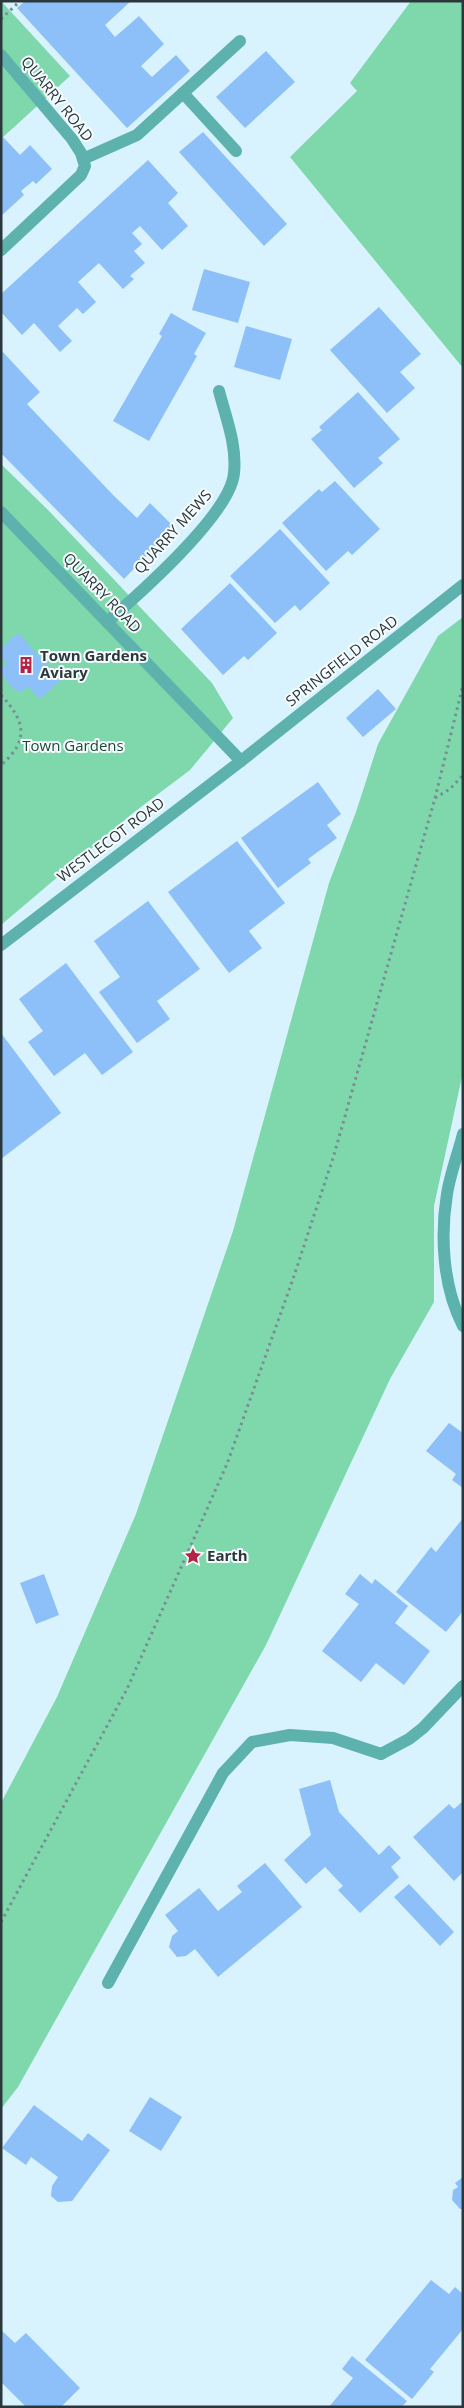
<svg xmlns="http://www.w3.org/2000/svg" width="464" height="2408" font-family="'Open Sans',sans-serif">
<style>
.green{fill:#7ed8ac}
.building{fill:#8dbff9}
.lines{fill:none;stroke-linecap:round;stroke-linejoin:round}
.path{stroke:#7b8d94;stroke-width:3;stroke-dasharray:2.5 4;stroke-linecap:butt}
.lane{stroke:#5db2ae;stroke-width:12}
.street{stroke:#5db2ae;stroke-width:12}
.labels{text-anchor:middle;stroke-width:4;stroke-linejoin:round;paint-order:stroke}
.street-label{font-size:15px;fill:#2c373b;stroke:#f6fcfe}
.poi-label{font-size:15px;font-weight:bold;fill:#2c373b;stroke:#f6fcfe;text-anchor:start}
.park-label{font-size:15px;fill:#1b4934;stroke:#f6fcfe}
</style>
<rect width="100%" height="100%" fill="#d8f3fd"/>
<g class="green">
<polygon points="1,1 70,76 1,139"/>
<polygon points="411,1 463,1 463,368 290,157 357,91 350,83"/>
<polygon points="1,464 49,511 212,683 233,718 190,770 133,813 1,925"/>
<polygon points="463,617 463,1072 434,1206 434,1302 390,1379 266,1645 18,2087 1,2109 1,1803 57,1697 136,1514 233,1231 329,883 356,812 378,744 438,636"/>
</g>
<g class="building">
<polygon points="25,1 131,1 105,25 115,37 139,16 164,44 141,66 152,77 176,55 190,71 127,128 17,8"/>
<polygon points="266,51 295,82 245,128 216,97"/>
<polygon points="203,132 287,224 264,246 179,152"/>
<polygon points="3,137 20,155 30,145 52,169 36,184 33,181 21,191 24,195 1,216 1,139"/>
<polygon points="148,160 178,193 168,203 188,226 162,250 140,226 132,233 142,244 134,251 145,263 130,276 134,279 123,289 99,263 78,282 96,302 83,314 77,308 58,326 72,341 60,352 34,323 22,335 1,312 1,294"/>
<polygon points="204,269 250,282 238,323 192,310"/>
<polygon points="379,307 421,354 400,372 415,388 387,413 330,350"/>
<polygon points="171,313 206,333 194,354 197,356 149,441 113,421 162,336 159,334"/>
<polygon points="246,326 292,339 280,380 234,367"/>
<polygon points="1,350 40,392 27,404 114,496 137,518 150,503 174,527 124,579 1,453"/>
<polygon points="358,392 400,439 378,458 383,463 354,488 311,439 322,430 319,427"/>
<polygon points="335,481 380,529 352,555 348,551 326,571 282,523 319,489 322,492"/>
<polygon points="280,529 330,583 300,611 295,605 275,623 230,576"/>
<polygon points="230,583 277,633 248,660 244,656 223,675 181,629"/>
<polygon points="18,633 61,680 40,699 28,686 21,692 13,689 2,675 2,667 7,663 1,657 1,648"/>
<polygon points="378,689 396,709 363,737 346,718"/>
<polygon points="318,782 341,814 327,825 337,838 308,859 311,863 278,888 241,838"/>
<polygon points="237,841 285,903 249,931 262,948 229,973 168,892"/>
<polygon points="148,901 200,969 157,1001 170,1019 137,1043 99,992 120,977 94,941"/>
<polygon points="66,963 133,1052 102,1075 85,1053 54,1076 28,1042 43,1031 19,999"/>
<polygon points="1,1033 61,1113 1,1159"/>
<polygon points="449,1423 463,1433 463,1488 452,1480 456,1474 426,1451"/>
<polygon points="463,1518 463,1611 446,1632 396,1592 431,1547 436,1552"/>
<polygon points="44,1574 59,1615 36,1624 20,1583"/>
<polygon points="360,1574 372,1584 375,1579 408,1606 395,1623 430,1651 404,1685 376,1663 361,1682 322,1651 359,1604 345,1594"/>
<polygon points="330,1780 339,1812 379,1855 389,1845 401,1858 391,1867 399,1877 360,1913 338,1890 343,1886 325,1867 306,1884 284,1860 311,1835 299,1789"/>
<polygon points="463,1801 463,1872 454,1881 413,1837 449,1804 454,1809"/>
<polygon points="265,1863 302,1907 218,1977 195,1949 186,1956 177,1957 169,1947 172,1936 178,1931 165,1915 199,1888 218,1911 242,1892 237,1886"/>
<polygon points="409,1884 454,1932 440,1946 394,1897"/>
<polygon points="150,2097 182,2117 161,2151 129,2131"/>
<polygon points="34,2105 82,2141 88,2133 110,2150 72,2201 58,2202 51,2196 52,2186 58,2177 31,2157 26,2165 2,2148"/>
<polygon points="463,2177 463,2209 460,2209 452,2200 453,2190 458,2187 455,2183"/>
<polygon points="431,2280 449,2294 455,2287 463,2294 463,2329 430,2369 434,2372 412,2399 365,2360"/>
<polygon points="1,2330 15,2343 26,2333 80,2388 61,2407 26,2407 1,2382"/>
<polygon points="352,2356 407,2401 402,2407 329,2407 353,2378 342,2369"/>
</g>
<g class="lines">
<g class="path">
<polyline points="1,19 20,1"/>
<path d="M1,695C25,721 30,740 1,765"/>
<polyline points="435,798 450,789 463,775"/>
<polyline points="1,1922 127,1689 227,1464 293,1279 334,1155 435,798 463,685"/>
</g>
<g class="lane">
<polyline points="183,93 236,151"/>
<polyline points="83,159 137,135 240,41"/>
<polyline points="108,1983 223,1773 252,1742 290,1735 333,1738 381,1754"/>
</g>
<g class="street">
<polyline points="1,55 72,139 81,153 85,166 81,175 1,250"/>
<polyline points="1,512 241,761"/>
<path d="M107,622C139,594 231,513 234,473C237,445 226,418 219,391"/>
<polyline points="1,945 241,761 463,585"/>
<path d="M463,1134C458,1154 450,1174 447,1194C440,1237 443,1287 463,1326"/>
<polyline points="381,1754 409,1739 423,1728 463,1686"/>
</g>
</g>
<defs>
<g id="building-bare" transform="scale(1.35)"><path d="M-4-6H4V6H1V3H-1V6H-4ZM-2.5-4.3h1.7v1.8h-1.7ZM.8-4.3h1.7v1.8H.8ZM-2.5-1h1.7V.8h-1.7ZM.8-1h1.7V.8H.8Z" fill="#b52344" stroke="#f6fcfe" stroke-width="2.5" paint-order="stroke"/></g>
<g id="sight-bare" transform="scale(1.35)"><path d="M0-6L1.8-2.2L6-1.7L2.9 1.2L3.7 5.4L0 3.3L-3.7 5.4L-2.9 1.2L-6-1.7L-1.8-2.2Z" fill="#b52344" stroke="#f6fcfe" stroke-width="2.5" paint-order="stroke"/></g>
</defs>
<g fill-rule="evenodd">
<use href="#building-bare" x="26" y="665"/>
<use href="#sight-bare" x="193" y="1556"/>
</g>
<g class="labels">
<g class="street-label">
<text transform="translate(57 99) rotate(51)" y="5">QUARRY ROAD</text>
<text transform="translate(173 532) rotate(-48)" y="5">QUARRY MEWS</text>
<text transform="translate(102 593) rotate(46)" y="5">QUARRY ROAD</text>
<text transform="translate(342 661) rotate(-38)" y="5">SPRINGFIELD ROAD</text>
<text transform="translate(111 840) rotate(-37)" y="5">WESTLECOT ROAD</text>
</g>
<g class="poi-label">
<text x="40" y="661">Town Gardens<tspan x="40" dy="17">Aviary</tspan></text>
<text x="207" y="1561">Earth</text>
</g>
<g class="park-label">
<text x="73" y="751">Town Gardens</text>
</g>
</g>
<rect width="464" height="2408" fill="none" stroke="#2c373b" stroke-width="5"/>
</svg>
